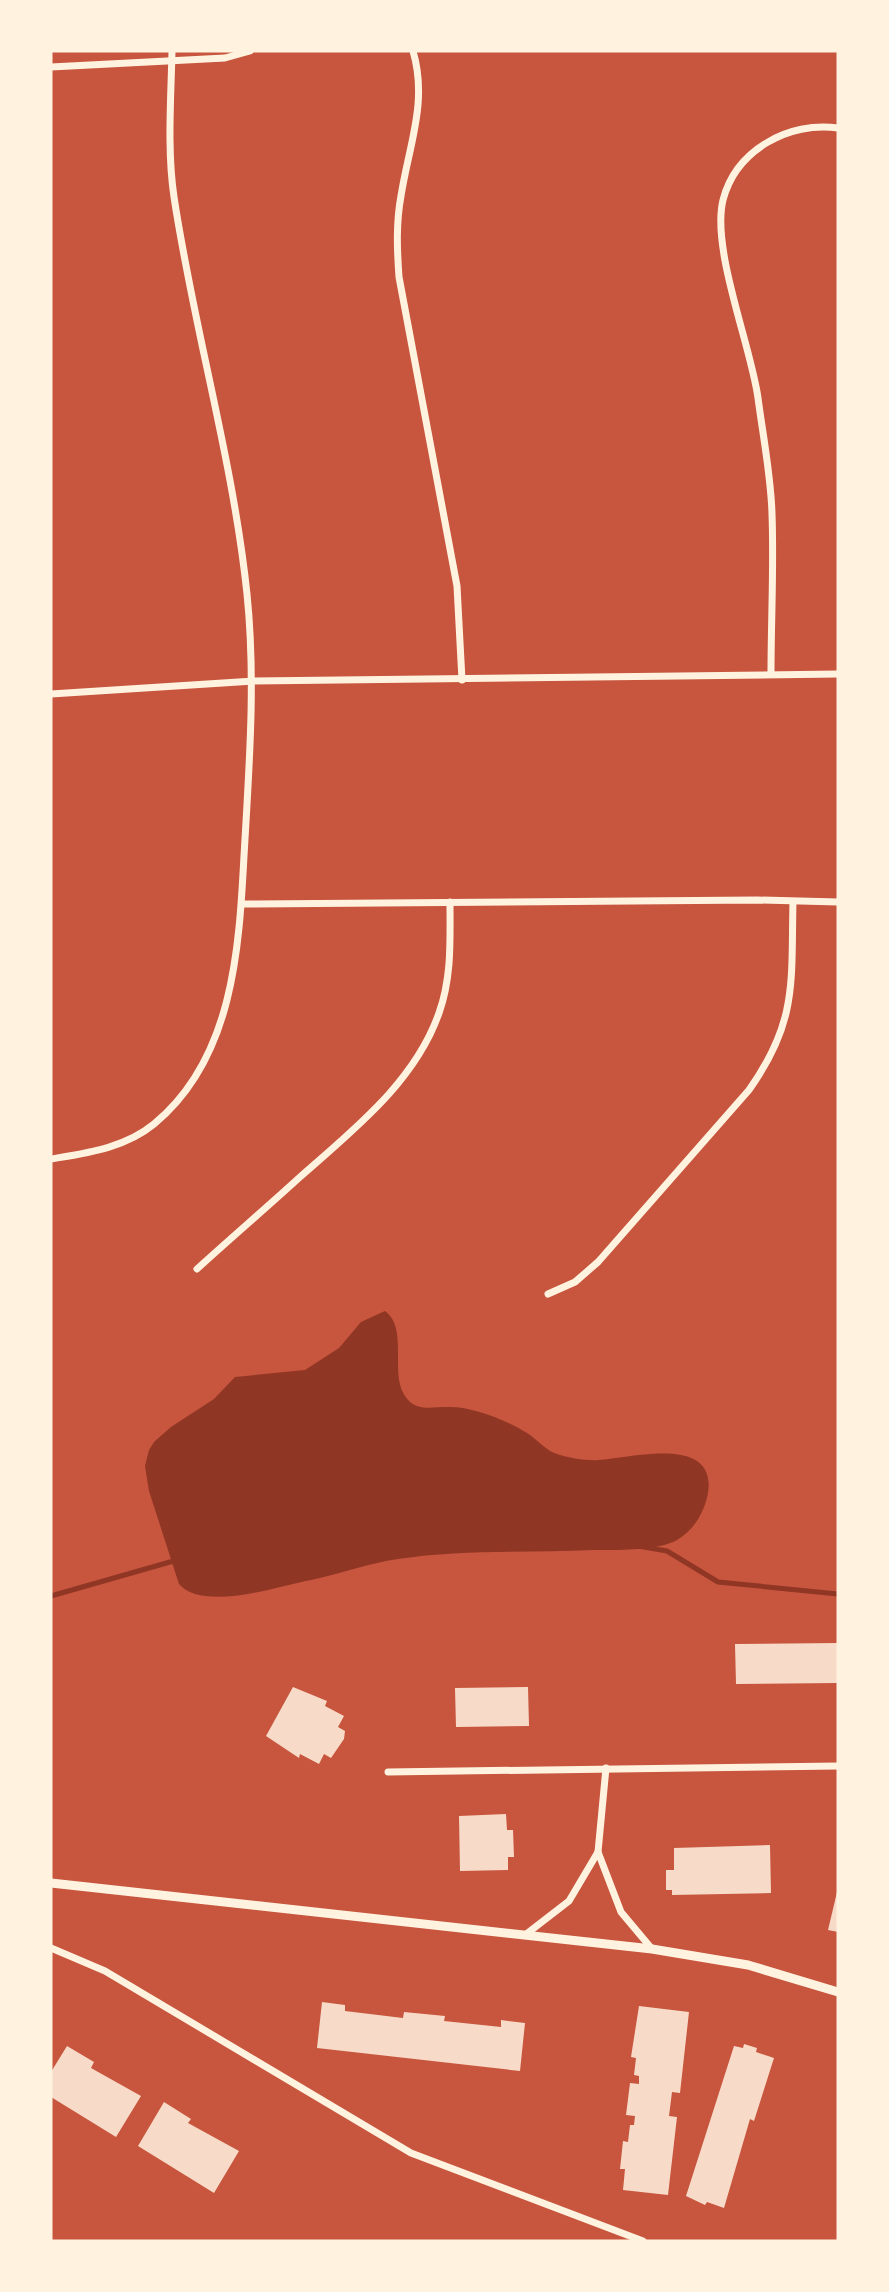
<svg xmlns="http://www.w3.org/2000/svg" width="889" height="2292" font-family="'DM Sans',sans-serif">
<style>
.water{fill:#8f3625}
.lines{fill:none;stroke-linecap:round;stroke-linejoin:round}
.stream{stroke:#8f3625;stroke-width:5}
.building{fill:#f7dbc8}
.minor{stroke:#fff3e0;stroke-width:7}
.tertiary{stroke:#fff3e0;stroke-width:9}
</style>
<rect width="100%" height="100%" fill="#c8553d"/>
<path class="water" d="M385,1311C409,1329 389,1372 405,1396C415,1412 431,1407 447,1407C472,1406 506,1420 527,1433C537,1439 546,1451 557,1454C569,1458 587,1461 599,1460C631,1458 717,1434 708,1493C704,1513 694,1530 677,1540C657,1551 616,1550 593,1550C529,1553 461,1549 398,1559C369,1563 340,1574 311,1580C279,1586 203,1612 179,1584L149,1491L145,1466L149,1450L154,1442L171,1427L214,1399L235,1377L305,1370L339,1348L361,1322Z"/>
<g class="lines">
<g class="stream">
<polyline points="638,1546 667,1551 718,1582 838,1594"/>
<polyline points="51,1596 177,1560"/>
</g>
</g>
<g class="building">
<polygon points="838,1643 838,1683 736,1684 735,1644"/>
<polygon points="293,1687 327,1701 325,1706 344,1716 338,1727 345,1731 344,1739 331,1758 324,1754 319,1764 300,1754 299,1758 266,1736"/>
<polygon points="528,1687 529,1726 456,1727 455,1688"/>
<polygon points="506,1814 507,1830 513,1830 514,1857 508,1857 508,1870 460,1871 459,1816"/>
<polygon points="770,1845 771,1893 672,1895 672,1890 666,1890 666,1870 674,1870 674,1848"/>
<polygon points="838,1888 838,1932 828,1930"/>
<polygon points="322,2002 345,2005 345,2011 403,2018 404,2012 445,2016 444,2021 501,2027 501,2020 525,2023 520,2071 317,2048"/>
<polygon points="639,2006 689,2012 680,2093 672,2092 669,2116 677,2117 668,2195 623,2190 625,2169 620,2169 623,2141 628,2142 630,2125 634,2125 635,2116 626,2115 630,2083 639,2084 639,2076 634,2075 636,2058 631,2057"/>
<polygon points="744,2044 757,2048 756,2052 774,2058 754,2121 750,2119 724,2208 707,2202 705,2205 686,2196 734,2046 743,2048"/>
<polygon points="67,2046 94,2062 91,2068 141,2096 116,2137 51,2097 51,2072"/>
<polygon points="164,2102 191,2119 188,2123 239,2151 214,2193 138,2146"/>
</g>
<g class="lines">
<g class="minor">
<path d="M413,51C428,102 409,145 401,196C396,223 397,249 399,277L457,586L462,680"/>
<polyline points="51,67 225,58 250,51"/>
<path d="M771,673C771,620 774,567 772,514C771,476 763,436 758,398C751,346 711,249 723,200C736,150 789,121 838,128"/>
<polyline points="51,694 254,681 838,674"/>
<polyline points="242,904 757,900 838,902"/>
<path d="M51,1159C87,1153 125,1148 154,1124C233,1059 239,950 244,856C249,768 256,681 247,594C233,460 194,330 174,197C167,150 171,98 172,51"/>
<path d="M197,1269C231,1238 266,1208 300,1177C353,1130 415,1082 439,1013C452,977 450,940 450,902"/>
<path d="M548,1294L575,1282L598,1262L749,1090C798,1021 791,982 793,902"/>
<polyline points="388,1772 838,1766"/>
<polyline points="598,1852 621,1912 652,1949"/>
<polyline points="525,1935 569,1901 598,1852 606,1768"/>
<polyline points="51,1948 105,1971 411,2153 643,2241"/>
</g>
<polyline class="tertiary" points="51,1883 652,1949 748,1965 838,1992"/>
</g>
<rect width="889" height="2292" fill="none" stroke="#fff3e0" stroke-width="105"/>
</svg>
